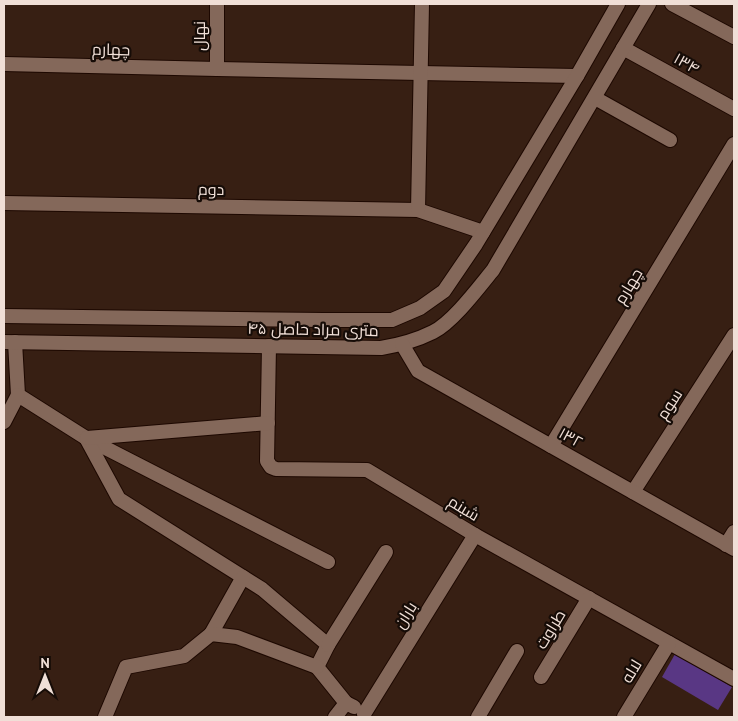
<svg xmlns="http://www.w3.org/2000/svg" width="738" height="721" font-family="'PT Sans',Cairo,sans-serif">
<style>
.building{fill:#593784}
.lines{fill:none;stroke-linecap:round;stroke-linejoin:round}
.minor-casing{stroke:#1d0801;stroke-width:16}
.tertiary-casing{stroke:#1d0801;stroke-width:16}
.minor{stroke:#84685a;stroke-width:14}
.tertiary{stroke:#84685a;stroke-width:14}
.labels{text-anchor:middle;stroke-width:4.5;stroke-linejoin:round;paint-order:stroke}
.street-label{font-size:16px;fill:#f0dfd7;stroke:#160c07}
</style>
<rect width="100%" height="100%" fill="#371f13"/>
<polygon class="building" points="675,654 732,687 718,710 662,677"/>
<g class="lines">
<g class="minor-casing">
<g id="minor">
<polyline points="672,4 734,37"/>
<polyline points="623,48 734,109"/>
<polyline points="217,69 577,76"/>
<polyline points="595,98 670,140"/>
<polyline points="4,203 418,210 483,232"/>
<polyline points="418,210 422,4"/>
<polyline points="15,342 18,395 86,438 328,562"/>
<polyline points="269,346 267,461 271,467 276,469 367,470 475,535 734,679"/>
<polyline points="4,422 18,395"/>
<polyline points="86,438 119,499 262,589 328,645 317,667 346,703"/>
<polyline points="87,438 268,423"/>
<polyline points="551,446 734,144"/>
<polyline points="633,492 734,335"/>
<polyline points="726,545 734,532"/>
<polyline points="211,634 243,577"/>
<polyline points="328,645 386,552"/>
<polyline points="541,677 589,598"/>
<polyline points="364,714 475,535"/>
<polyline points="105,717 126,667 184,656 211,634 237,637 317,667"/>
<polyline points="335,717 346,703 354,707"/>
<polyline points="478,717 517,651"/>
<polyline points="624,717 669,643"/>
</g>
</g>
<g class="tertiary-casing">
<g id="tertiary">
<polyline points="4,64 217,69 217,4"/>
<polyline points="4,316 323,320 392,320 420,308 444,291 476,244 577,76 618,4"/>
<path d="M4,342L381,348C399,345 417,340 433,332C453,322 479,287 493,270L649,4"/>
<polyline points="402,344 418,371 734,549"/>
</g>
</g>
<use href="#minor" class="minor"/>
<use href="#tertiary" class="tertiary"/>
</g>
<g class="labels">
<g class="street-label">
<text transform="translate(199 36) rotate(-90)" y="6">نهال</text>
<text transform="translate(111 49) rotate(1)" y="6">چهارم</text>
<text transform="translate(687 63) rotate(29)" y="6">۱۳۴</text>
<text transform="translate(211 189) rotate(1)" y="6">دوم</text>
<text transform="translate(628 286) rotate(-59)" y="6">چهارم</text>
<text transform="translate(313 329) rotate(1)" y="6">۴۵ متری مراد حاصل</text>
<text transform="translate(669 404) rotate(-57)" y="6">سوم</text>
<text transform="translate(571 437) rotate(29)" y="6">۱۳۲</text>
<text transform="translate(464 508) rotate(31)" y="6">شبنم</text>
<text transform="translate(405 615) rotate(-58)" y="6">باران</text>
<text transform="translate(550 629) rotate(-59)" y="6">طراوت</text>
<text transform="translate(631 671) rotate(-59)" y="6">لاله</text>
</g>
</g>
<rect width="738" height="721" fill="none" stroke="#f0dfd7" stroke-width="10"/>
<g transform="translate(45 676)" stroke="#160c07" stroke-width="4" paint-order="stroke">
<path d="M0-4L9 19L0 12L-9 19Z" fill="#f0dfd7"/>
<text y="-8" font-size="14" font-weight="bold" text-anchor="middle" fill="#f0dfd7">N</text>
</g>
</svg>
